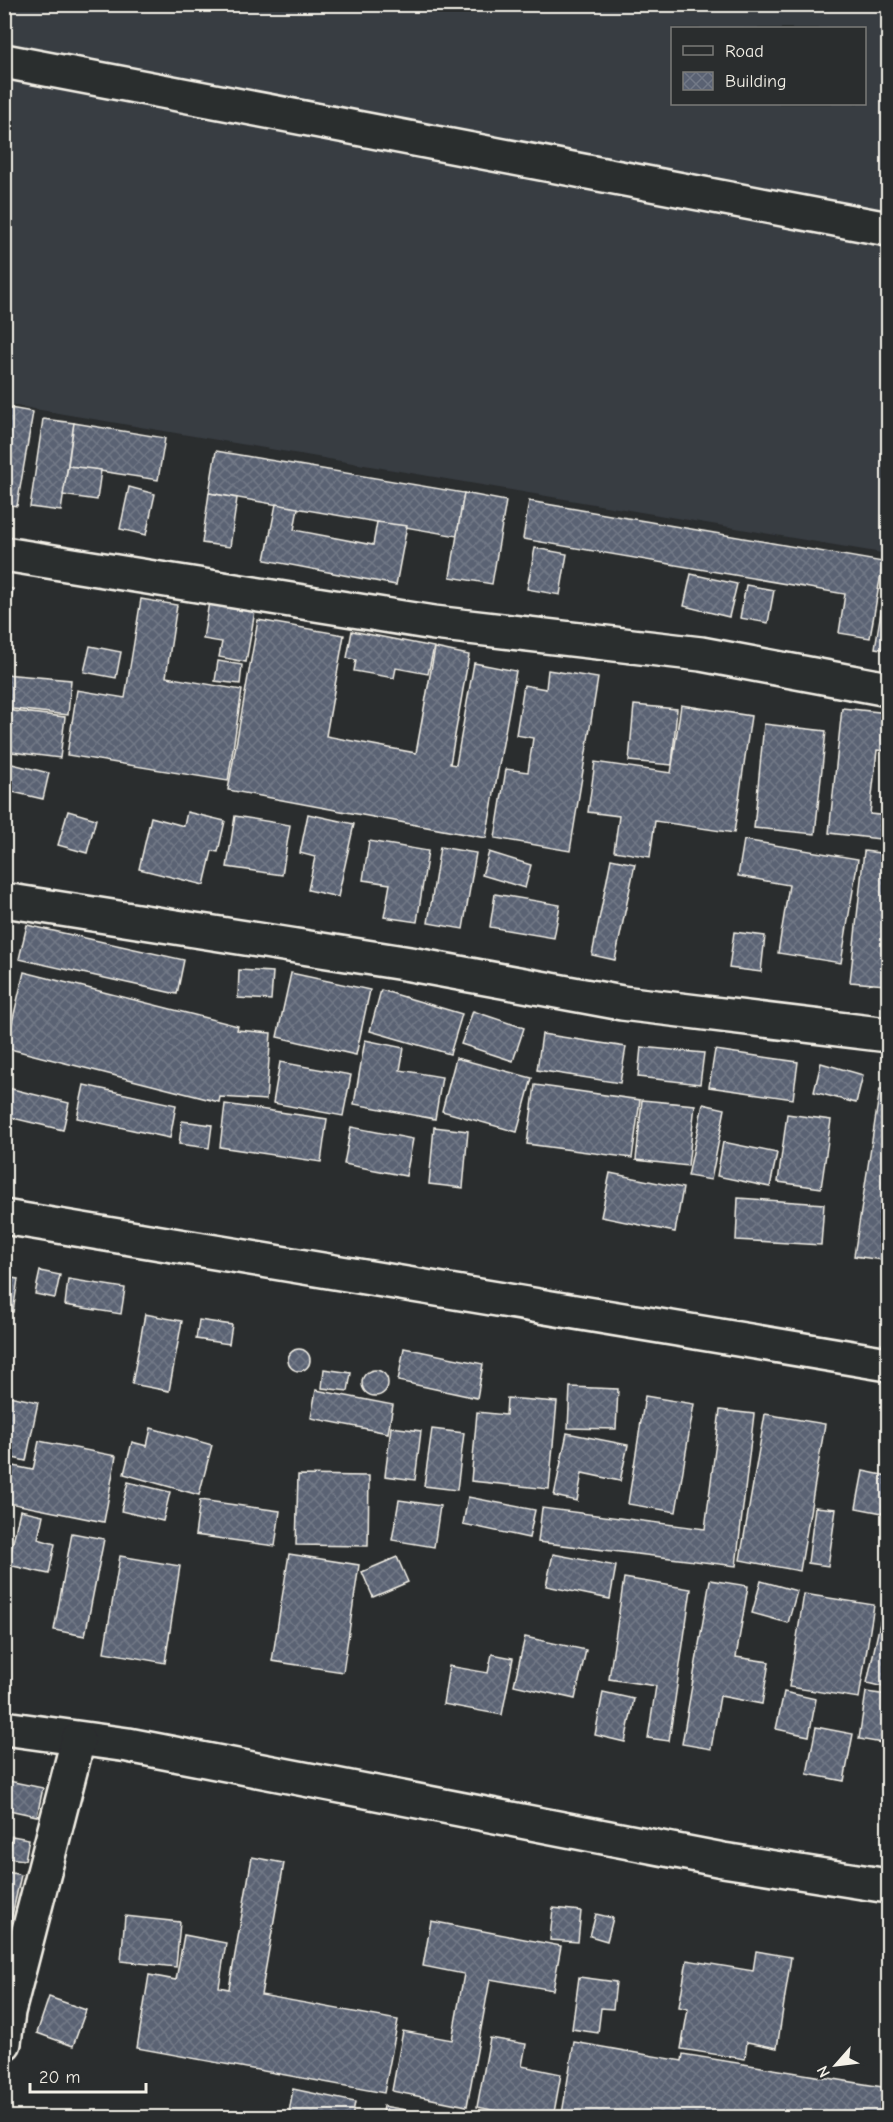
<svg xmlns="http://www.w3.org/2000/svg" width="893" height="2122" font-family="'Comic Neue',sans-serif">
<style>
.built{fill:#383d43;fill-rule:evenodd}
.building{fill:url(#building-cross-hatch);stroke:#f4f1e8;stroke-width:1.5}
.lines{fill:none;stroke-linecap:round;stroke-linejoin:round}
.minor-casing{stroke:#f4f1e8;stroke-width:38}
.minor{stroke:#2a2d2e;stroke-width:33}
</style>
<defs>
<pattern id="building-cross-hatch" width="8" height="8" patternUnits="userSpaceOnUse" patternTransform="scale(1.5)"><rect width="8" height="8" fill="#5a6273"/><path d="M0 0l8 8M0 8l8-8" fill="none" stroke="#727987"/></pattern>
</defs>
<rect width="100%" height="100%" fill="#2a2d2e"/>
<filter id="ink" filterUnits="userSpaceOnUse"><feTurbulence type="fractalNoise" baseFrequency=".0167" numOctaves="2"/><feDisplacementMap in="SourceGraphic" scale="12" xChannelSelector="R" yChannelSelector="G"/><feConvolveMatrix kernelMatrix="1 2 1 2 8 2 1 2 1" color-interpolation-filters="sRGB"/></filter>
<g filter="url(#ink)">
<path class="built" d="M4,5H888V554L5,404ZM672,28H864V104H672Z"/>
<g class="building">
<polygon points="4,407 33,412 17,506 4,504"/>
<polygon points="43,419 74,423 61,511 30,507"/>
<polygon points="74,423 165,438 158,480 68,466"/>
<polygon points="216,451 464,493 457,536 209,493"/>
<polygon points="68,466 101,470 97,500 63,495"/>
<polygon points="129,487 155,494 146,535 120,529"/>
<polygon points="209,493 237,498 230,547 202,543"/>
<polygon points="464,493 506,501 492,584 450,577"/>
<polygon points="529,501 883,562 870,638 839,633 845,594 523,539"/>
<polygon points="276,504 298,508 294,530 373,545 377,522 407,526 396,585 265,560"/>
<polygon points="535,548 567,554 560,595 527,589"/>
<polygon points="888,569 888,650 875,648"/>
<polygon points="691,574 737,584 729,617 684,606"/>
<polygon points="746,585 774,590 768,623 740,618"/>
<polygon points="4,587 13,589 4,643"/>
<polygon points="141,599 177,605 166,677 242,690 228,781 67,755 77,690 125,698"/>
<polygon points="209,602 255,611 246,662 219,657 222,642 203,639"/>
<polygon points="258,620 344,635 326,736 416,753 435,648 469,655 450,764 456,765 474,663 516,671 486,838 228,790"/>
<polygon points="352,631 434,647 428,674 396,668 394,678 354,671 356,660 347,658"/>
<polygon points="90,646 121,652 116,678 84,672"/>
<polygon points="218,661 242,665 240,684 215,681"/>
<polygon points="548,670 598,678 570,851 495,838 506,769 528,772 533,738 516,735 524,685 546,689"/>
<polygon points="4,674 71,680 68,715 4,708"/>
<polygon points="634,705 677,709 672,765 629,761"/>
<polygon points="681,705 751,716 734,833 655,821 650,857 614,851 619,816 588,812 595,762 671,773"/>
<polygon points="842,708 888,713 888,751 877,750 870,814 888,816 888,840 829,833"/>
<polygon points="4,710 65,717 60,758 4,751"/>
<polygon points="764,724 826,731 815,834 754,828"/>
<polygon points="4,762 49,773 43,799 4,790"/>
<polygon points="68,811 96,819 87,853 58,845"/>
<polygon points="187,812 225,821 218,852 212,851 204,885 139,869 151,817 184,826"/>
<polygon points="308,814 354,824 338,897 308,890 315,857 300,853"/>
<polygon points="235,816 290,825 282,875 227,867"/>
<polygon points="744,840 858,859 841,963 778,953 789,885 738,876"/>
<polygon points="369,841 428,851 417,922 384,917 390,884 363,880"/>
<polygon points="440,847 476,853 463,929 428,923"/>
<polygon points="864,851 888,854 888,965 886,985 850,982"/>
<polygon points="489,852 531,865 525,888 482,875"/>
<polygon points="611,859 635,864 615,960 592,955"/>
<polygon points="495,894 560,905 554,938 490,927"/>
<polygon points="27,925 184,960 177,994 19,959"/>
<polygon points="734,932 765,936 761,972 729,968"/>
<polygon points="239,970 273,972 271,1000 238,998"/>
<polygon points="24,972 238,1026 237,1030 271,1033 266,1100 220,1097 219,1102 6,1048"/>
<polygon points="291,973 370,990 356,1055 277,1037"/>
<polygon points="381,990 462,1014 450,1054 370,1031"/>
<polygon points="473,1011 524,1028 513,1061 461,1044"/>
<polygon points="542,1034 626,1047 620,1083 537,1070"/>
<polygon points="365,1040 404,1048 400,1070 442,1077 435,1119 354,1104"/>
<polygon points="641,1047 704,1053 700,1084 638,1077"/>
<polygon points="715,1050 798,1062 793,1099 709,1087"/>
<polygon points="456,1058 532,1078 517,1132 442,1111"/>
<polygon points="280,1062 351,1075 343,1116 273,1103"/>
<polygon points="821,1063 863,1075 856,1103 814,1092"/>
<polygon points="84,1085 176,1105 170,1138 77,1118"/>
<polygon points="535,1085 640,1100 632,1158 527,1144"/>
<polygon points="4,1087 69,1103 63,1130 4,1116"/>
<polygon points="880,1089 888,1090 888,1216 882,1260 854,1256"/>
<polygon points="642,1100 695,1105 688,1166 636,1160"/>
<polygon points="225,1104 327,1119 321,1162 220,1147"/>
<polygon points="703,1104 725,1109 711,1180 688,1176"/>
<polygon points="787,1114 831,1120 821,1188 778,1182"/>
<polygon points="182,1121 212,1125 209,1148 179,1144"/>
<polygon points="351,1127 413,1139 406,1176 344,1164"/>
<polygon points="434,1127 468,1131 463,1188 429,1184"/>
<polygon points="723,1142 777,1153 770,1187 717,1176"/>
<polygon points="610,1173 683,1188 675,1232 601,1217"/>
<polygon points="738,1198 824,1204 821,1245 736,1240"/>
<polygon points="40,1271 60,1275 55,1298 35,1294"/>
<polygon points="4,1277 18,1279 13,1312 4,1311"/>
<polygon points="68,1279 125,1288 121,1314 65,1305"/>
<polygon points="145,1314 182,1321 169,1391 132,1384"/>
<polygon points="199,1320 232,1325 229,1344 196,1339"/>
<polygon points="404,1348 483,1364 477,1398 398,1381"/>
<circle cx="299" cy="1360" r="11"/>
<polygon points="324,1369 351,1373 348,1391 322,1388"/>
<circle cx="375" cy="1383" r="13"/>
<polygon points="570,1387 618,1389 616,1429 568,1428"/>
<polygon points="316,1390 393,1405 388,1433 311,1418"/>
<polygon points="9,1396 38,1402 26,1461 4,1456 4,1416"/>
<polygon points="645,1396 694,1404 676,1512 628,1504"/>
<polygon points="507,1398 557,1402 549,1489 471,1481 477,1412 506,1415"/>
<polygon points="720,1410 754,1414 736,1566 538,1542 542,1508 705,1529"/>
<polygon points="765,1414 825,1424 800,1571 740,1560"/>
<polygon points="391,1427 421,1431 415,1480 385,1476"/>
<polygon points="151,1428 212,1445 199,1495 124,1474 132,1442 147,1446"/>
<polygon points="432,1429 464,1433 457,1490 424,1486"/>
<polygon points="567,1433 628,1445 620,1481 582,1473 577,1501 554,1496"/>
<polygon points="39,1441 116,1456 104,1522 4,1502 4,1464 33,1470"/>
<polygon points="863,1471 888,1476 888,1514 856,1508"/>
<polygon points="298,1475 369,1476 368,1546 296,1545"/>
<polygon points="128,1482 170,1492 163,1521 121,1511"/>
<polygon points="468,1497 535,1510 529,1538 463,1524"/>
<polygon points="200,1500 280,1511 275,1546 195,1535"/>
<polygon points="399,1500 440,1506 434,1547 392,1540"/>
<polygon points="815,1507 836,1509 828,1566 808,1563"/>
<polygon points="20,1510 43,1515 38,1539 55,1544 49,1574 8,1565"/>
<polygon points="72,1533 104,1539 85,1636 54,1630"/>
<polygon points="289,1554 359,1565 343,1672 272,1661"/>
<polygon points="553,1554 616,1566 610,1599 546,1586"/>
<polygon points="120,1556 180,1566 165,1663 104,1652"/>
<polygon points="397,1557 408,1582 373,1597 362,1572"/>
<polygon points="624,1578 691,1589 669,1741 648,1738 656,1686 609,1679"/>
<polygon points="710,1580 748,1586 736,1657 769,1662 762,1704 720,1696 711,1749 682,1744"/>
<polygon points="761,1581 797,1591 788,1623 752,1613"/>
<polygon points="804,1594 874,1605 859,1698 789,1687"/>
<polygon points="883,1609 888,1610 888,1688 867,1683"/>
<polygon points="525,1637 586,1650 575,1699 514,1685"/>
<polygon points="492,1654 513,1658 502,1715 443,1704 449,1666 488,1673"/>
<polygon points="603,1692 634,1699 625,1742 595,1735"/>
<polygon points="784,1692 816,1699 809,1736 776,1729"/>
<polygon points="866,1692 888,1695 888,1744 859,1739"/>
<polygon points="816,1727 853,1734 844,1781 807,1774"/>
<polygon points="4,1780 43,1788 37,1816 4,1809"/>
<polygon points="12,1836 29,1839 25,1860 8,1858"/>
<polygon points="252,1857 284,1863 261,1995 398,2020 384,2093 137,2048 149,1975 176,1980 184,1935 226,1943 219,1987 229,1989"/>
<polygon points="4,1871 21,1875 7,1937 4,1936"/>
<polygon points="553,1908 581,1911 578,1942 550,1940"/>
<polygon points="596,1914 613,1918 607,1941 590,1936"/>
<polygon points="125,1916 180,1922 176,1967 121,1961"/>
<polygon points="431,1921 561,1946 553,1990 490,1979 467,2106 392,2091 403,2031 452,2040 464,1974 423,1966"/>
<polygon points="756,1951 791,1957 777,2048 747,2042 745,2059 681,2049 688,2009 679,2007 687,1960 753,1971"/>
<polygon points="579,1977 616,1982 613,2009 601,2008 598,2033 572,2029"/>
<polygon points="49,1997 86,2010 73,2046 37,2033"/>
<polygon points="490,2038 526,2044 522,2066 561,2074 553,2118 531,2118 477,2107"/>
<polygon points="574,2042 682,2061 683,2054 888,2088 888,2118 579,2118 562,2114"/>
<polygon points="293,2089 355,2102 352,2118 288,2118"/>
<polygon points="383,2106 418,2112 417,2118 381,2118"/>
</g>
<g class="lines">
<g class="minor-casing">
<g id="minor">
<polyline points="4,61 888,229"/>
<polyline points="4,554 434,623 701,654 888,689"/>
<polyline points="4,900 410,964 622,1003 888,1035"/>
<polyline points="4,1217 888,1364"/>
<polyline points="4,1728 128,1745 723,1860 888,1886"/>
<polyline points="4,2043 8,2012 78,1740"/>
</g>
</g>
<use href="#minor" class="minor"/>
</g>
</g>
<rect width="893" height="2122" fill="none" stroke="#2a2d2e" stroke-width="24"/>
<rect x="12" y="12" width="869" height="2098" fill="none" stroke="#f4f1e8" stroke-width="2" filter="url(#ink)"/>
<rect x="671" y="27" width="195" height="78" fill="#2a2d2e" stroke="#7b7b78" stroke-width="1.5"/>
<rect x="683" y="46" width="30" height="9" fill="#2a2d2e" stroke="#7b7b78" stroke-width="1.5"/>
<text x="725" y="57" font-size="18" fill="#f4f1e8">Road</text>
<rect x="683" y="72" width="30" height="18" fill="url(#building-cross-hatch)" stroke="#7b7b78" stroke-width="1.5"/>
<text x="725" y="87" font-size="18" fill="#f4f1e8">Building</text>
<g transform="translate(836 2065) rotate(242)" stroke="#2a2d2e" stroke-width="4.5" paint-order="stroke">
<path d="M0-4.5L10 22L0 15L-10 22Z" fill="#f4f1e8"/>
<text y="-9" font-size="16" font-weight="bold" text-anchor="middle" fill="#f4f1e8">N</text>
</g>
<path d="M30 2083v9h116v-9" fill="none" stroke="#f4f1e8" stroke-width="3"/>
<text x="39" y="2083" font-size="18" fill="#f4f1e8" stroke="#2a2d2e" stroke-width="4.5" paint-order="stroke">20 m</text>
</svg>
